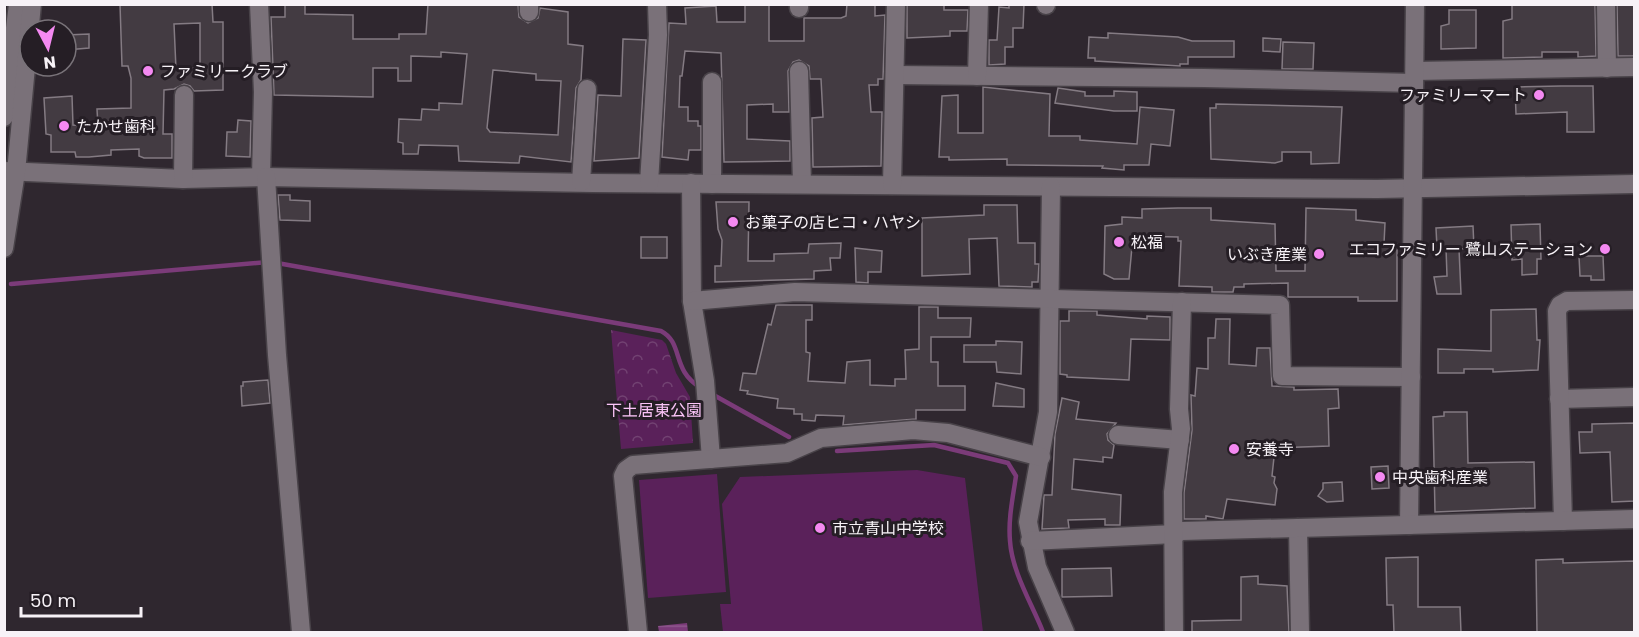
<svg xmlns="http://www.w3.org/2000/svg" width="1639" height="637" font-family="Poppins,'Noto Sans JP',sans-serif">
<style>
.forest{fill:url(#forest-crowns)}
.pitch{fill:#5a215a}
.water{fill:url(#water-rules)}
.lines{fill:none;stroke-linecap:round;stroke-linejoin:round}
.stream{stroke:#7b3b79;stroke-width:4.5}
.building{fill:#433b42;stroke:#847b83;stroke-width:1.5;fill-rule:evenodd}
.minor-casing{stroke:#484248;stroke-width:21}
.minor{stroke:#7a7179;stroke-width:18}
.poi-dot{fill:#f489f1;stroke:#251e25;stroke-width:2}
.labels{text-anchor:middle;stroke-width:6;stroke-linejoin:round;paint-order:stroke}
.poi-label{font-size:16px;fill:#f7f2f7;stroke:#251e25;text-anchor:start}
.park-label{font-size:16px;fill:#fac4f7;stroke:#251e25}
</style>
<defs>
<pattern id="forest-crowns" width="20" height="18" patternUnits="userSpaceOnUse" patternTransform="scale(1.5)"><rect width="20" height="18" fill="#5a215a"/><path d="M2 6a3 3 0 1 1 6 0M12 15a3 3 0 1 1 6 0" fill="none" stroke="#724272"/></pattern>
<pattern id="water-rules" width="6" height="5" patternUnits="userSpaceOnUse" patternTransform="scale(1.5)"><rect width="6" height="5" fill="#7b3b79"/><path d="M0 2.5h6" fill="none" stroke="#8e588d"/></pattern>
</defs>
<rect width="100%" height="100%" fill="#2f272f"/>
<polygon class="forest" points="611,330 662,340 666,344 676,373 690,397 693,443 621,449"/>
<g class="pitch">
<polygon points="917,470 965,478 983,632 723,632 720,604 731,604 722,504 740,477"/>
<polygon points="717,474 726,592 648,598 639,480"/>
</g>
<polygon class="water" points="687,623 688,632 659,632 658,626"/>
<g class="lines">
<g class="stream">
<path d="M277,263L661,331C684,343 671,370 700,387"/>
<polyline points="11,284 268,262"/>
<polyline points="710,393 789,437"/>
<path d="M837,451L934,445L1008,463L1016,476C1013,497 1008,519 1010,541C1012,572 1032,604 1043,632"/>
</g>
</g>
<g class="building">
<path d="M120,4H212L213,22H223V90L194,91L190,86L184,84L174,89L164,90L163,134H172V158H144L139,156V149L111,150V155L89,157H76L75,152H51V135L46,134L44,98L72,96L73,125L98,127L97,109L131,108V78L128,66H122ZM200,23V68L176,69L174,24Z"/>
<path d="M285,4H305V14L353,15V39H399V34H426L428,4H518L519,17L528,23L538,18L540,8L568,12V44L583,46L581,80L576,88L571,162L520,156L519,163L459,161L458,146L419,145L418,154H403V143L398,142L399,119L421,120L422,109L439,110V103L462,104L467,54L441,52V57L411,56V81H398V68H373V97L274,95L271,17H285ZM493,70L536,74V80L561,81L558,135L490,132L487,128Z"/>
<polygon points="745,4 769,4 769,41 804,41 804,18 841,18 846,16 847,4 875,4 875,16 885,15 883,79 878,79 878,85 869,85 871,112 882,112 881,166 813,167 812,118 823,117 821,79 810,79 809,66 799,60 793,62 788,71 789,112 773,112 773,104 747,105 747,139 790,141 790,161 724,162 721,53 685,51 682,76 680,76 679,107 688,107 688,121 698,121 698,126 701,126 701,150 689,150 688,160 662,157 669,23 686,24 685,8 716,6 717,22 745,22"/>
<polygon points="907,4 944,4 944,10 968,10 967,31 950,31 950,36 907,38"/>
<polygon points="1009,4 1024,4 1023,28 1013,28 1013,47 1005,47 1005,64 989,65 989,40 997,40 999,7 1009,8"/>
<polygon points="1512,4 1595,4 1596,56 1578,57 1578,52 1542,52 1542,57 1503,58 1503,21 1512,19"/>
<polygon points="1617,4 1635,4 1635,56 1618,56"/>
<polygon points="1449,10 1476,10 1476,48 1441,49 1441,26 1449,24"/>
<polygon points="1108,33 1178,37 1192,41 1234,41 1234,57 1188,57 1188,64 1180,64 1180,66 1095,61 1095,58 1088,58 1089,37 1108,38"/>
<polygon points="89,34 89,48 66,50 66,35"/>
<polygon points="1263,38 1281,39 1280,52 1263,51"/>
<polygon points="623,39 646,40 639,158 594,161 598,95 621,96"/>
<polygon points="1283,42 1314,43 1313,69 1282,69"/>
<polygon points="1561,86 1593,86 1594,132 1567,132 1567,112 1516,114 1515,87"/>
<polygon points="983,87 1050,94 1049,136 1080,136 1080,140 1137,144 1140,107 1174,110 1170,146 1151,144 1149,165 1124,165 1124,170 1102,168 1103,166 1007,165 1007,159 949,160 949,157 939,157 942,96 958,95 958,133 983,133"/>
<polygon points="1058,88 1085,92 1085,96 1114,96 1114,91 1137,92 1137,111 1114,111 1055,103"/>
<polygon points="1216,104 1342,107 1339,163 1311,164 1311,152 1282,152 1282,161 1275,163 1211,159 1210,108 1216,108"/>
<polygon points="238,120 251,121 250,157 226,156 227,132 237,132"/>
<polygon points="278,195 290,195 290,200 310,201 310,221 280,220"/>
<polygon points="716,202 749,202 748,261 774,261 774,254 808,253 809,244 841,243 840,258 830,258 831,270 814,271 814,279 715,282 715,266 721,266 722,240 718,229"/>
<polygon points="984,205 1017,205 1018,243 1035,243 1035,264 1039,264 1038,282 1032,282 1032,287 999,286 997,238 969,239 970,274 922,276 922,218 984,215"/>
<polygon points="1178,208 1211,208 1211,220 1275,224 1276,271 1305,271 1306,208 1356,210 1356,220 1385,223 1384,244 1397,244 1397,301 1358,301 1358,297 1288,297 1288,283 1244,284 1244,287 1234,287 1233,292 1212,292 1212,287 1179,286 1181,241 1178,241 1178,237 1133,236 1129,279 1114,279 1104,274 1105,226 1122,224 1122,217 1142,218 1142,209"/>
<polygon points="1540,224 1541,259 1537,259 1537,274 1522,275 1522,259 1512,260 1511,225"/>
<polygon points="1473,226 1474,248 1459,249 1461,294 1437,294 1434,277 1447,276 1446,248 1437,248 1436,228"/>
<rect x="641" y="237" width="26" height="21"/>
<polygon points="855,248 882,251 881,272 868,272 868,283 856,282"/>
<polygon points="1579,256 1603,256 1604,280 1591,280 1591,276 1580,276"/>
<polygon points="776,305 812,305 812,320 806,320 806,352 810,353 808,381 845,383 847,362 870,360 870,385 895,386 895,379 906,379 905,350 919,349 919,307 938,307 938,318 971,318 970,337 931,337 931,362 938,362 938,386 965,386 965,410 916,410 916,419 843,425 844,416 816,415 815,421 802,420 802,414 794,414 794,409 777,408 778,399 747,394 748,391 740,390 743,373 756,374 768,324 771,325"/>
<polygon points="1536,309 1537,340 1540,340 1538,370 1493,372 1493,369 1464,369 1464,373 1438,373 1438,349 1491,351 1491,310"/>
<polygon points="1069,311 1097,311 1097,315 1147,319 1147,316 1170,317 1170,340 1131,339 1129,380 1067,377 1067,375 1060,374 1060,321 1069,321"/>
<polygon points="1216,319 1230,319 1229,364 1256,366 1257,348 1270,348 1272,386 1294,387 1294,390 1338,389 1339,408 1328,409 1329,446 1275,448 1272,476 1275,477 1274,483 1277,489 1275,505 1227,499 1223,519 1206,516 1206,519 1184,519 1184,493 1192,430 1191,395 1195,396 1197,368 1208,369 1208,338 1215,338"/>
<polygon points="996,341 1022,342 1021,374 997,372 996,362 964,362 964,345 996,345"/>
<polygon points="268,380 270,403 242,406 241,386 243,386 243,382"/>
<polygon points="996,383 1024,389 1024,407 993,406"/>
<polygon points="1062,398 1079,402 1076,419 1116,423 1107,434 1108,440 1114,445 1112,458 1103,457 1103,462 1074,459 1072,489 1121,495 1120,525 1105,525 1105,519 1068,520 1069,528 1042,529 1044,495 1052,495 1055,434"/>
<polygon points="1444,412 1467,412 1468,463 1534,462 1535,508 1435,512 1433,417 1444,416"/>
<polygon points="1635,423 1635,501 1612,502 1610,452 1580,453 1579,432 1592,432 1592,424"/>
<polygon points="1388,466 1389,488 1372,489 1371,467"/>
<polygon points="1342,482 1343,501 1327,502 1318,496 1323,489 1323,483"/>
<polygon points="1418,557 1418,607 1460,607 1461,633 1394,633 1393,605 1387,605 1386,558"/>
<polygon points="1563,559 1563,563 1635,561 1635,633 1537,633 1536,560"/>
<polygon points="1111,568 1112,596 1062,597 1062,569"/>
<polygon points="1258,576 1258,584 1287,586 1289,633 1192,633 1192,621 1241,620 1241,577"/>
</g>
<g class="lines">
<g class="minor-casing">
<g id="minor">
<polyline points="259,4 263,92 261,177"/>
<polyline points="799,4 799,8"/>
<polyline points="1606,4 1607,68"/>
<polyline points="1046,5 1046,4"/>
<polyline points="529,12 529,4"/>
<polyline points="799,71 802,184"/>
<polyline points="1415,71 1634,67"/>
<polyline points="895,75 1204,78 1414,83"/>
<polyline points="977,76 979,4"/>
<polyline points="712,82 712,184"/>
<polyline points="4,117 18,4"/>
<polyline points="4,171 183,179 266,177 592,183 1377,189 1634,184"/>
<polyline points="266,177 277,355 301,632"/>
<polyline points="183,179 184,95"/>
<polyline points="581,182 587,89"/>
<polyline points="649,183 658,35 657,4"/>
<polyline points="691,183 692,301 705,381 711,459"/>
<polyline points="892,185 896,4"/>
<polyline points="1051,187 1048,412 1028,522 1037,567 1065,632"/>
<polyline points="4,248 16,172 32,4"/>
<polyline points="692,301 795,292 1280,305 1282,376 1411,377"/>
<polyline points="1559,399 1634,397"/>
<polyline points="1118,435 1180,440"/>
<polyline points="1563,521 1557,311 1560,305 1567,301 1634,300"/>
<polyline points="1409,525 1415,4"/>
<polyline points="1298,528 1300,632"/>
<polyline points="1030,541 1175,534 1182,531 1634,519"/>
<polyline points="638,632 623,476 626,470 633,465 787,453 821,438 913,430 948,433 1041,457"/>
<polyline points="1174,632 1173,492 1181,429 1179,409 1182,302"/>
</g>
</g>
<use href="#minor" class="minor"/>
</g>
<g class="poi-dot">
<circle cx="148" cy="71" r="6"/>
<circle cx="1539" cy="95" r="6"/>
<circle cx="64" cy="126" r="6"/>
<circle cx="733" cy="222" r="6"/>
<circle cx="1119" cy="242" r="6"/>
<circle cx="1605" cy="249" r="6"/>
<circle cx="1319" cy="254" r="6"/>
<circle cx="1234" cy="449" r="6"/>
<circle cx="1380" cy="477" r="6"/>
<circle cx="820" cy="528" r="6"/>
</g>
<g class="labels">
<g class="poi-label">
<text x="160" y="77">ファミリークラブ</text>
<text x="1527" y="101" text-anchor="end">ファミリーマート</text>
<text x="76" y="132">たかせ歯科</text>
<text x="745" y="228">お菓子の店ヒコ・ハヤシ</text>
<text x="1131" y="248">松福</text>
<text x="1593" y="255" text-anchor="end">エコファミリー 鷺山ステーション</text>
<text x="1307" y="260" text-anchor="end">いぶき産業</text>
<text x="1246" y="455">安養寺</text>
<text x="1392" y="483">中央歯科産業</text>
<text x="832" y="534">市立青山中学校</text>
</g>
<g class="park-label">
<text x="654" y="416">下土居東公園</text>
</g>
</g>
<rect width="1639" height="637" fill="none" stroke="#f7f2f7" stroke-width="12"/>
<g transform="translate(48 48) rotate(173)"><circle r="28" fill="#251e25" stroke="#797379" stroke-width="1.5"/>
<path d="M0-4.5L10 22L0 15L-10 22Z" fill="#f489f1"/>
<text y="-9" font-size="16" font-weight="bold" text-anchor="middle" fill="#f7f2f7">N</text>
</g>
<path d="M21 607v9h120v-9" fill="none" stroke="#f7f2f7" stroke-width="3"/>
<text x="30" y="607" font-size="18" fill="#f7f2f7" stroke="#251e25" stroke-width="4.5" paint-order="stroke">50 m</text>
</svg>
